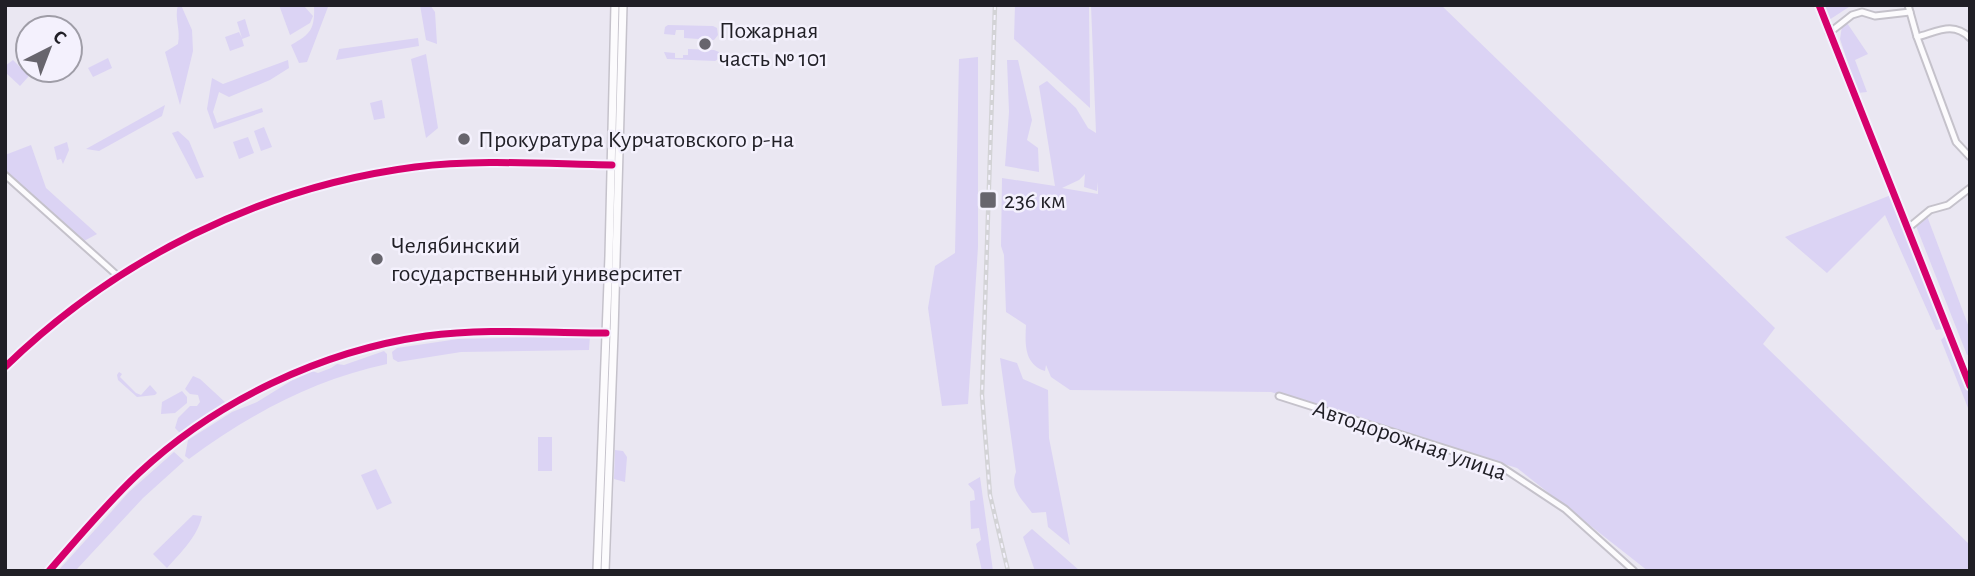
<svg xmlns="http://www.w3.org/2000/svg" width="1975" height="576" font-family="'Alegreya Sans',sans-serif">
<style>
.green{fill:#dbd3f4;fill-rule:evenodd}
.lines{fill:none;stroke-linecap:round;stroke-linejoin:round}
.minor-casing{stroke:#c5c2cb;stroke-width:9}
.major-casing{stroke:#c5c2cb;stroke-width:10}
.minor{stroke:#fcfbfd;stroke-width:5}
.major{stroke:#fcfbfd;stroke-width:7}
.rail-casing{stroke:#d3d3d6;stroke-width:4.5}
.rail{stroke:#f4f1fd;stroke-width:2;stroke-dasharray:5;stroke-linecap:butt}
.cycleway-casing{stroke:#f4f1fd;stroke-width:11}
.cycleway{stroke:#d6006c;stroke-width:7}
.poi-dot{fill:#67656d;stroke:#f4f1fd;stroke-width:2.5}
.labels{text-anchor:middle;stroke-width:5;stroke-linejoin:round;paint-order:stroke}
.poi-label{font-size:24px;fill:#201f26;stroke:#f4f1fd;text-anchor:start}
.street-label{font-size:24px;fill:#201f26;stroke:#f4f1fd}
</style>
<rect width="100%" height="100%" fill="#eae7f2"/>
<g class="green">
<path d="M178,5H181L192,30L193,51L180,105L165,52L178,44C181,29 174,19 178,5Z"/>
<polygon points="279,5 303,5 313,16 310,23 290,35"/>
<path d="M314,5H327L328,7L307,62L299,63L291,45C311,34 315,29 314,5Z"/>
<polygon points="420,5 430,5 435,12 437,44 426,40"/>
<polygon points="1015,5 1089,5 1090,108 1014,39"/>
<path d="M1091,5H1441L1775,328L1763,344L1970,545V571H1648L1517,468L1271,392L1070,390L1051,377L1046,365L1045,371C1024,364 1025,344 1026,325L1006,312L1004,255L1001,246L1002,178L1055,186L1039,86L1047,81L1076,108L1088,128L1096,133ZM1085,174L1084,187L1097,191L1098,182V194L1062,188L1079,180Z"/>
<polygon points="1823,5 1852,5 1829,20"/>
<polygon points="245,19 250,36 242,39 244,46 230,51 225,37 239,32 242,38 237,22"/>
<polygon points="1847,23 1868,54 1855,60 1867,92 1858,93 1840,39 1842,26"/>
<polygon points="668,25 713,26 717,28 718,35 714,40 684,38 684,30 676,30 675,35 664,34 665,27"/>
<polygon points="418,38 419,46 336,60 339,49"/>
<polygon points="688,49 714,50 719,52 720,58 715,61 667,59 664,52 675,53 675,58 683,58 683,55 688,55"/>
<polygon points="426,54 438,128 426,138 411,59"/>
<polygon points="978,57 978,247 968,404 942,406 928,308 935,266 955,253 959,59"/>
<polygon points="108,58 112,68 93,77 88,68"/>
<polygon points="13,60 29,76 20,86 5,72 5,66"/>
<polygon points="288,60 289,68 270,80 229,97 219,92 213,112 217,123 262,108 263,112 214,129 207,109 212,78 223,84"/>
<polygon points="1007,60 1018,60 1032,120 1027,140 1038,148 1039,172 1005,166 1009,112"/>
<polygon points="382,100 385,118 374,120 370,103"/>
<polygon points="165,105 162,116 99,151 86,149"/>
<polygon points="264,127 272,147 261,151 254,131"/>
<polygon points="178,131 189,141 204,177 196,179 172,133"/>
<polygon points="248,137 254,153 239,159 233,142"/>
<polygon points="67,142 69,150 63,164 61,159 57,160 54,147"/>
<polygon points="31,145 46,188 97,234 84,241 5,170 5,155"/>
<polygon points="1891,195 1943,329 1936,330 1885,215 1827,273 1785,237"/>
<polygon points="1927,216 1970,330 1970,354 1967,355 1916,226"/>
<polygon points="1946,335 1970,396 1970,413 1941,340"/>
<polygon points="590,336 589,350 461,352 398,362 393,359 392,352 397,348 458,339"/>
<path d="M384,351L387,354V364C313,380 250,414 189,459L185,456L188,440L232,412L257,402L291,381L312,371L318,373L331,368L337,364L344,365Z"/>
<path d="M1000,358L1017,363L1023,379L1048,390L1049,438L1070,545L1048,527L1046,512L1032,513C1023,500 1009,489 1016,472Z"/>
<polygon points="119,372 122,374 120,377 136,393 141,395 150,385 157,393 155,395 137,397 118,380 117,375"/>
<polygon points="193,376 200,379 226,403 180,433 175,428 178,418 190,406 197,406 200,402 198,395 190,394 185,389"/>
<polygon points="182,391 187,397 187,403 175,413 161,414 162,402"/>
<rect x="538" y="437" width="14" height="34"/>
<polygon points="615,450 623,451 627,457 625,482 614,479"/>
<polygon points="174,452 184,461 143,498 77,569 58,571 129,492"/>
<polygon points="376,469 392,503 377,510 361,475"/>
<polygon points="980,477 993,571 982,571 976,544 981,540 979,528 971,529 970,501 975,500 974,491 968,484"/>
<path d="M193,515L202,516C198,536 181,552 167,568L153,554Z"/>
<polygon points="1032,529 1080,571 1035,571 1023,537"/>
</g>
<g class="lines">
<g class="minor-casing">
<g id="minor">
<polyline points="1819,5 1970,386"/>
<polyline points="1908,5 1917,37 1956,142 1970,157"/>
<polyline points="1829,33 1852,15 1862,12 1875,16 1910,12"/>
<path d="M1917,37C1937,32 1953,21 1970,38"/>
<polyline points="5,175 119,277"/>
<polyline points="1907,229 1930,210 1948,205 1970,188"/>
<path d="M5,367C116,259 261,187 415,167C480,159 546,164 612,165"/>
<polyline points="1279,396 1500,466 1565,509 1634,571"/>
<path d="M49,571C78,538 106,504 139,473C216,401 321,351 426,336C486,328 546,333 606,333"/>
</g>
</g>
<g class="major-casing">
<g id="major">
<polyline points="597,571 609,256 615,5"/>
<polyline points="605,571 614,333 623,5"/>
</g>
</g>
<use href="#minor" class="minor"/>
<use href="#major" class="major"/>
<g class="rail-casing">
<polyline id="rail" points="995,5 982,395 990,495 1008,571"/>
</g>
<use href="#rail" class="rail"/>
<g class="cycleway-casing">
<g id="cycleway">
<polyline points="1819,5 1970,386"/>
<path d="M5,367C116,259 261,187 415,167C480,159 546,164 612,165"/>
<path d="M49,571C78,538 106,504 139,473C216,401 321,351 426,336C486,328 546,333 606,333"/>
</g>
</g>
<use href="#cycleway" class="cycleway"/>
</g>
<g class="poi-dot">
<circle cx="705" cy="44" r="7"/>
<circle cx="464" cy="139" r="7"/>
<rect x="979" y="191" width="18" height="18" rx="3.5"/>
<circle cx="377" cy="259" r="7"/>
</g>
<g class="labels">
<g class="poi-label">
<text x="719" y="38">Пожарная<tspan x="719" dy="28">часть № 101</tspan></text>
<text x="478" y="147">Прокуратура Курчатовского р-на</text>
<text x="1004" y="208">236 км</text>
<text x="391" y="253">Челябинский<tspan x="391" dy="28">государственный университет</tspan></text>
</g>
<g class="street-label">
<text transform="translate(1410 440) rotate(19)" y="8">Автодорожная улица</text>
</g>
</g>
<rect width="1975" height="576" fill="none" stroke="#201f26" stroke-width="14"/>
<g transform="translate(49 49) rotate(42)"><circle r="33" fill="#f4f1fd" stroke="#9f9da7" stroke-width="2"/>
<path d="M0-5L12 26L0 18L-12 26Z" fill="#67656d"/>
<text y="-10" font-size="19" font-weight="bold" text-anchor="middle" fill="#201f26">С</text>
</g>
</svg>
